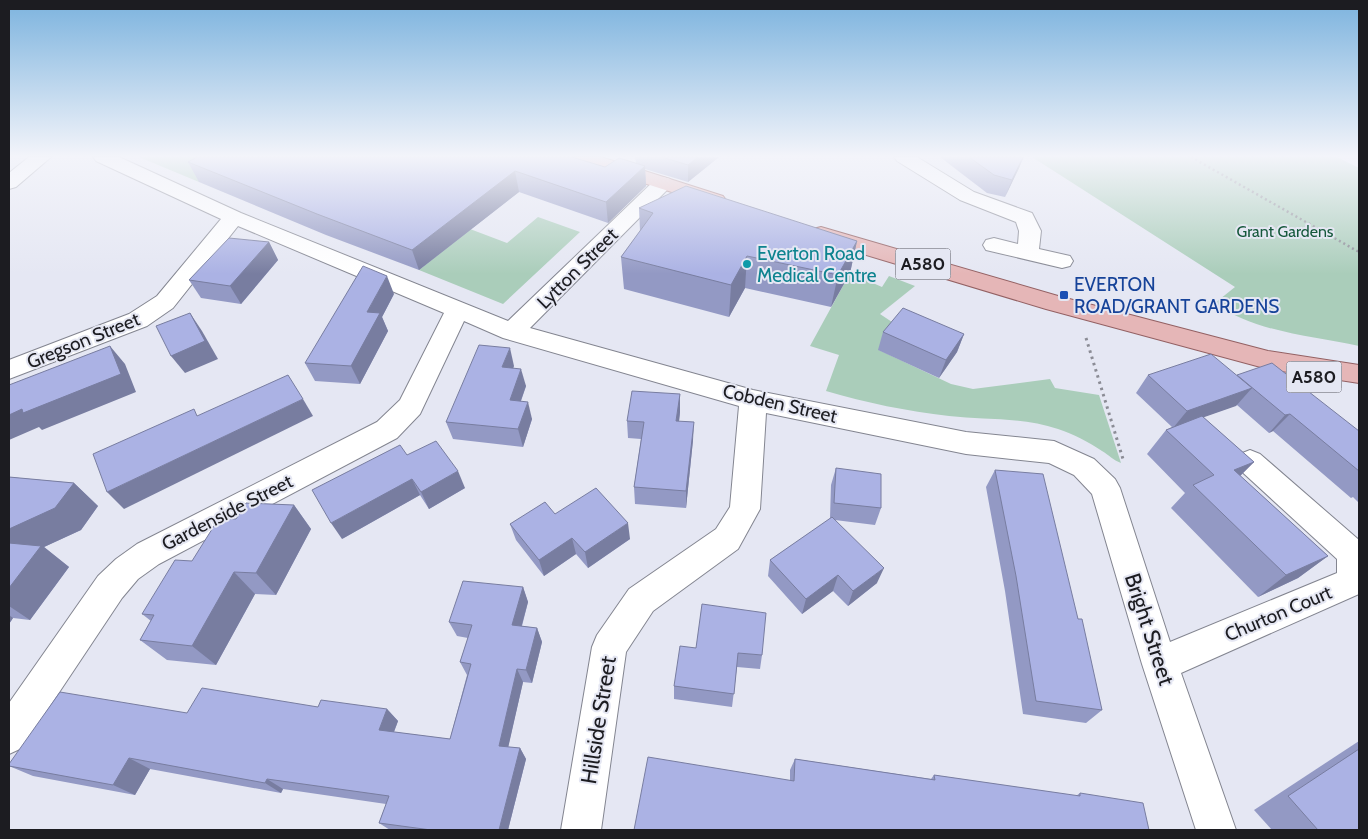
<svg xmlns="http://www.w3.org/2000/svg" width="1368" height="839" font-family="Cabin,sans-serif">
<style>
.green{fill:#aacdba}
.lines{fill:none;stroke-linecap:round;stroke-linejoin:round}
.street-casing{stroke:#838590;stroke-width:2}
.primary-casing{stroke:#936163;stroke-width:2}
.path-far1{stroke:#8b8c95;stroke-width:2.5;stroke-dasharray:2 3;stroke-linecap:butt}
.path{stroke:#8b8c95;stroke-width:3;stroke-dasharray:2.5 4;stroke-linecap:butt}
.street{fill:#fff;fill-rule:evenodd}
.primary{fill:#e5b6b7;fill-rule:evenodd}
.wall{fill:#9399c4}
.shaded-wall{fill:#787da0}
.building{fill:#abb2e4;stroke:#787da0}
.culture-dot{fill:#0f9aa8;stroke:#e5e7f3;stroke-width:2}
.transit-dot{fill:#1a4fb4;stroke:#e5e7f3;stroke-width:2}
.labels{text-anchor:middle;stroke-width:4;stroke-linejoin:round;paint-order:stroke}
.far-park-label{font-size:16px;fill:#16583c;stroke:#e5e7f3}
.shield{fill:#e5e7f3;stroke:#585960;stroke-width:1}
.shield-label{font-size:18px;font-weight:bold;fill:#1c1c21}
.culture-label{font-size:19px;fill:#0d838f;stroke:#e5e7f3;text-anchor:start}
.street-label{font-size:19px;fill:#1c1c21;stroke:#e5e7f3}
.transit-label{font-size:19px;fill:#164399;stroke:#e5e7f3;text-anchor:start}
.near-street-label{font-size:22px;fill:#1c1c21;stroke:#e5e7f3}
</style>
<rect width="100%" height="100%" fill="#e5e7f3"/>
<g class="green">
<polygon points="139,157 244,157 199,182"/>
<path d="M1032,157H1337L1359,168V346C1313,336 1253,332 1215,303L1235,287Z"/>
<polygon points="538,217 580,232 503,304 419,270 470,229 507,243"/>
<path d="M850,273L882,287L889,276L915,286L880,314L898,326L879,350L951,384L973,389L1050,379L1055,388L1099,395L1121,463C1113,460 1109,455 1102,451C1089,442 1073,434 1058,429C1023,417 985,420 949,416C907,411 866,403 826,391L839,355L810,346Z"/>
</g>
<g class="lines">
<g class="street-casing">
<g id="street">
<polygon points="29,157 51,157 16,187 9,189 9,173"/>
<polygon points="93,157 119,157 241,213 508,321 656,179 663,177 670,179 673,183 670,187 530,328 753,390 966,432 1054,441 1094,459 1115,479 1120,488 1170,642 1337,573 1337,559 1240,470 1236,462 1240,454 1250,450 1260,454 1359,540 1359,594 1181,673 1236,830 1196,830 1142,664 1092,494 1074,475 1049,463 966,454 766,413 760,509 738,549 653,611 626,652 601,830 561,830 592,647 597,635 629,589 716,529 730,507 739,406 503,338 464,321 420,414 397,438 159,564 138,579 122,598 22,748 9,754 9,703 98,576 116,559 137,544 377,422 400,400 444,313 238,226 173,308 147,326 9,379 9,360 129,314 157,296 221,219 96,161"/>
<polygon points="894,157 917,157 974,192 1032,213 1041,231 1039,249 1070,256 1073,261 1070,266 1062,268 986,250 983,245 986,240 994,238 1018,244 1019,231 1016,222 960,200 897,161"/>
</g>
</g>
<g class="primary-casing">
<g id="primary">
<polygon points="572,157 601,157 723,196 726,200 723,204 716,206 709,204 575,161"/>
<polygon points="821,227 1058,296 1268,351 1359,365 1359,383 1268,369 1046,309 813,239 810,234 813,229"/>
</g>
</g>
<polyline class="path-far1" points="1191,157 1359,252"/>
<polyline class="path" points="1086,338 1123,459"/>
<use href="#street" class="street"/>
<use href="#primary" class="primary"/>
</g>
<g class="wall">
<polygon points="635,157 719,157 688,182 645,169 646,186 608,223 519,192 419,270 326,235 199,182 188,162 605,167 636,163"/>
<polygon points="940,157 1024,157 1019,168 1005,197 987,193"/>
<polygon points="639,208 857,241 850,273 831,307 745,288 729,317 624,289 621,257 640,231"/>
<polygon points="269,242 278,260 241,304 201,298 189,280"/>
<polygon points="394,294 382,317 388,331 360,384 315,381 305,363"/>
<polygon points="883,332 964,334 957,352 939,378 878,350"/>
<polygon points="514,366 513,368 526,386 521,401 532,419 523,447 453,439 446,422"/>
<polygon points="1148,375 1237,376 1359,431 1359,503 1353,497 1351,498 1273,431 1269,433 1237,405 1203,417 1254,462 1240,476 1328,556 1298,578 1258,597 1171,508 1185,493 1147,454 1166,430 1172,427 1136,393"/>
<polygon points="680,394 680,412 679,421 693,440 686,508 635,504 634,487 641,439 628,438 627,421"/>
<polygon points="407,455 465,488 429,509 420,495 342,539"/>
<polygon points="836,468 881,508 875,525 835,520 877,583 848,606 833,591 802,614 768,576 770,560 830,519 831,485"/>
<polygon points="995,470 1078,619 1102,710 1086,723 1023,714 1005,591 986,487"/>
<polygon points="9,477 74,483 98,506 81,530 44,547 69,567 30,620 13,618 9,624"/>
<polygon points="294,505 311,529 276,595 255,594 216,665 167,660 140,640 151,621 142,614 192,561 236,519"/>
<polygon points="555,514 630,539 588,568 576,554 544,576 516,540 510,524"/>
<polygon points="523,587 528,602 522,626 537,628 542,642 532,683 523,682 508,747 520,748 526,759 508,830 390,830 379,823 386,804 283,789 281,793 150,769 135,795 33,776 9,766 187,713 318,707 387,709 398,721 394,732 450,739 467,675 460,662 468,638 457,636 449,622"/>
<polygon points="696,648 762,655 760,669 737,667 732,707 674,699 674,686"/>
<polygon points="1359,741 1359,830 1272,830 1254,810"/>
<polygon points="795,759 931,779 934,775 1076,796 1080,793 1149,830 790,781 790,770"/>
</g>
<g class="shaded-wall">
<polygon points="698,157 719,157 688,182 688,165"/>
<polygon points="1023,157 1019,168 1005,197 1012,180"/>
<polygon points="645,166 646,186 608,223 606,202"/>
<polygon points="515,171 519,192 419,270 412,250"/>
<polygon points="857,241 850,273 831,307 838,275"/>
<polygon points="269,242 278,260 241,304 230,286"/>
<polygon points="747,256 745,288 729,317 731,285"/>
<polygon points="387,276 394,294 382,317 388,331 360,384 351,366 367,312"/>
<polygon points="190,313 202,331 218,359 185,373 171,356"/>
<polygon points="964,334 957,352 939,378 946,360"/>
<polygon points="110,346 125,364 136,392 42,430 39,427 9,440 9,415"/>
<polygon points="510,348 514,366 507,385 502,367"/>
<polygon points="521,369 526,386 515,417 510,400"/>
<polygon points="1252,388 1236,406 1173,428 1187,411"/>
<polygon points="680,394 680,412 677,439 676,421"/>
<polygon points="303,399 313,416 124,509 107,492"/>
<polygon points="528,402 532,419 523,447 518,429"/>
<polygon points="1290,414 1273,431 1269,433 1285,415"/>
<polygon points="694,422 693,440 686,508 686,491"/>
<polygon points="1254,462 1230,486 1234,470"/>
<polygon points="458,471 465,488 429,509 421,492"/>
<polygon points="412,479 420,495 342,539 331,523"/>
<polygon points="74,483 98,506 81,530 44,547 69,567 30,620 9,606 9,529"/>
<polygon points="294,505 311,529 276,595 256,573"/>
<polygon points="628,523 630,539 588,568 585,552"/>
<polygon points="572,538 576,554 544,576 539,560"/>
<polygon points="1328,556 1298,578 1258,597 1286,575"/>
<polygon points="884,568 877,583 848,606 853,591"/>
<polygon points="234,572 255,594 216,665 192,646"/>
<polygon points="838,575 833,591 802,614 806,599"/>
<polygon points="523,587 528,602 518,639 512,625"/>
<polygon points="9,615 13,618 9,624"/>
<polygon points="537,628 542,642 532,683 526,670"/>
<polygon points="517,669 523,682 506,757 499,746"/>
<polygon points="387,709 398,721 390,742 379,730"/>
<polygon points="520,748 526,759 508,830 499,830"/>
<polygon points="129,758 150,769 135,795 113,785"/>
<polygon points="267,779 283,789 281,793 265,783"/>
</g>
<g class="building">
<polygon points="197,157 572,157 605,167 619,158 645,166 606,202 515,171 412,250 317,214 188,162"/>
<polygon points="662,157 698,157 688,165"/>
<polygon points="969,157 1023,157 1012,180 994,175"/>
<polygon points="686,186 857,241 838,275 747,256 731,285 621,257 653,213 639,208"/>
<polygon points="229,238 269,242 230,286 189,280"/>
<polygon points="363,266 387,276 367,312 380,313 351,366 305,363"/>
<polygon points="903,308 964,334 946,360 883,332"/>
<polygon points="190,313 205,341 171,356 156,326"/>
<polygon points="479,345 510,348 502,367 521,369 510,400 528,402 518,429 446,422"/>
<polygon points="110,346 121,374 23,413 22,409 9,415 9,385"/>
<polygon points="1211,354 1252,388 1187,411 1148,375"/>
<polygon points="1272,363 1359,431 1359,471 1290,414 1285,415 1237,375"/>
<polygon points="288,375 303,399 107,492 93,454 194,409 197,416"/>
<polygon points="632,391 680,394 676,421 694,422 686,491 634,487 644,422 627,421"/>
<polygon points="1202,416 1254,462 1234,470 1328,556 1286,575 1193,485 1214,475 1166,430"/>
<polygon points="436,441 458,471 421,492 412,479 331,523 312,490 400,445 407,455"/>
<polygon points="836,468 881,474 881,508 834,503"/>
<polygon points="995,470 1043,474 1078,619 1082,619 1102,710 1036,701 1016,576"/>
<polygon points="9,477 74,483 55,508 9,529"/>
<polygon points="596,488 628,523 585,552 572,538 539,560 510,524 545,502 555,514"/>
<polygon points="246,503 294,505 256,573 234,572 192,646 140,640 154,615 142,614 175,560 192,561 219,518 236,519"/>
<polygon points="832,517 884,568 853,591 838,575 806,599 770,560"/>
<polygon points="9,543 41,546 9,588"/>
<polygon points="463,581 523,587 512,625 537,628 526,670 517,669 499,746 520,748 499,830 431,830 379,823 389,796 267,779 265,783 129,758 113,785 9,766 9,764 60,692 187,713 202,688 318,707 321,700 387,709 379,730 450,739 471,664 460,662 472,625 449,622"/>
<polygon points="702,604 766,613 762,655 738,653 734,694 674,686 680,646 696,648"/>
<polygon points="1359,749 1359,830 1318,830 1288,796"/>
<polygon points="648,757 794,781 795,759 935,780 934,775 1080,796 1080,793 1143,803 1149,830 634,830"/>
</g>
<linearGradient id="sky" x2="0" y2="1"><stop stop-color="#7cb3de"/><stop offset="0.57" stop-color="#f3f4fa"/><stop offset="1" stop-color="#f3f4fa" stop-opacity="0"/></linearGradient>
<rect width="1368" height="274" fill="url(#sky)"/>
<circle class="culture-dot" cx="747" cy="264" r="5"/>
<rect class="transit-dot" x="1059" y="290" width="10" height="10" rx="2.5"/>
<g class="labels">
<g class="far-park-label">
<text x="1285" y="237">Grant Gardens</text>
</g>
<g class="shield">
<rect x="895.5" y="248.5" width="55" height="31" rx="4"/>
<rect x="1286.5" y="361.5" width="55" height="31" rx="4"/>
</g>
<g class="shield-label">
<text x="923" y="270">A580</text>
<text x="1314" y="383">A580</text>
</g>
<g class="culture-label">
<text x="757" y="260">Everton Road<tspan x="757" dy="22">Medical Centre</tspan></text>
</g>
<g class="street-label">
<text transform="translate(577 268) rotate(-45)" y="7">Lytton Street</text>
<text transform="translate(83 340) rotate(-22)" y="7">Gregson Street</text>
<text transform="translate(780 403) rotate(13)" y="7">Cobden Street</text>
<text transform="translate(227 512) rotate(-27)" y="7">Gardenside Street</text>
<text transform="translate(1278 613) rotate(-23)" y="7">Churton Court</text>
</g>
<g class="transit-label">
<text x="1074" y="291">EVERTON<tspan x="1074" dy="22">ROAD/GRANT GARDENS</tspan></text>
</g>
<g class="near-street-label">
<text transform="translate(1150 629) rotate(72)" y="8">Bright Street</text>
<text transform="translate(598 720) rotate(-81)" y="8">Hillside Street</text>
</g>
</g>
<rect width="1368" height="839" fill="none" stroke="#1c1c21" stroke-width="20"/>
</svg>
